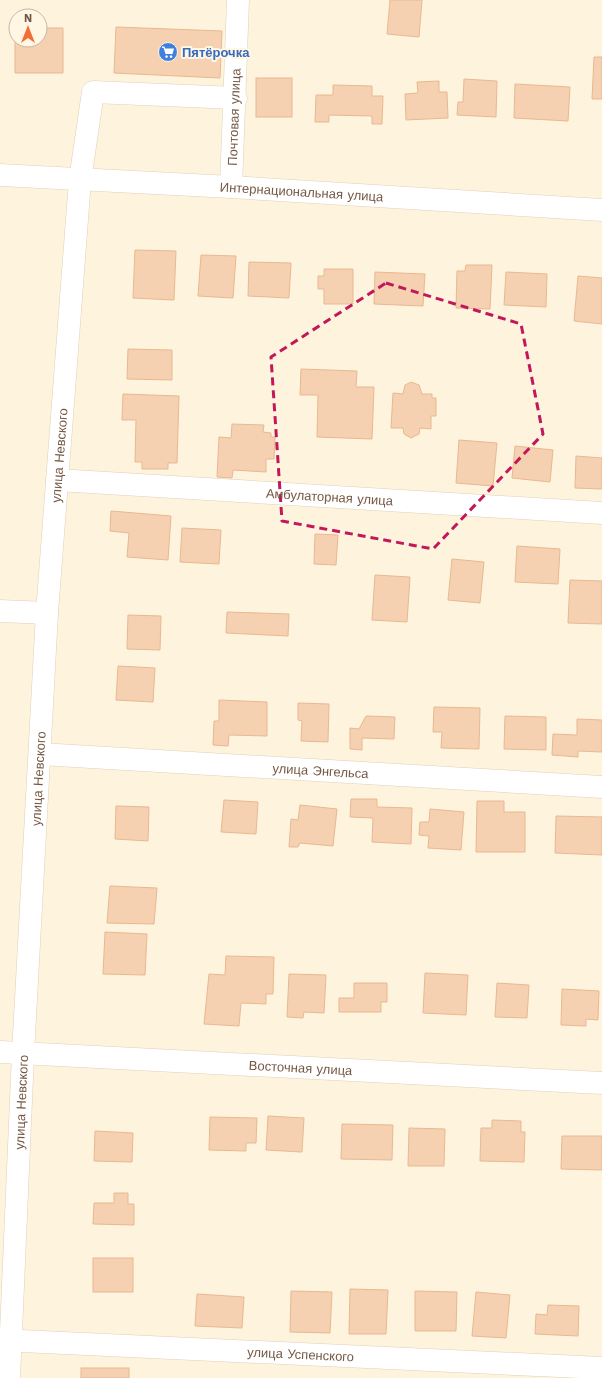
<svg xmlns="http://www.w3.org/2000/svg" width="602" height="1378" font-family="'Work Sans',sans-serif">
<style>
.building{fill:#f5d1b2;stroke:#e9b891}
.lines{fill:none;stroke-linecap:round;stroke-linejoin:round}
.minor-casing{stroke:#e2cfb8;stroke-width:23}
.minor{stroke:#fff;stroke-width:22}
.marked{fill:none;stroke:#c2185b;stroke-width:3;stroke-dasharray:8 5;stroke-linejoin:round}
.labels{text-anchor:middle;stroke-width:4;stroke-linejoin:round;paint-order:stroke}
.shop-label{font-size:13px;font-weight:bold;fill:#366cbe;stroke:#fff6e4;text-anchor:start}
.street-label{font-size:13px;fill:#755844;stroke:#fff6e4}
</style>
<rect width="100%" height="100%" fill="#fef3dc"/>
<g class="building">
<polygon points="390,0 422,0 419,37 387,34"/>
<polygon points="116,27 222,31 220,78 114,73"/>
<polygon points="15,28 16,40 40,40 40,28 63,28 63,73 15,73"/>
<polygon points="594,57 602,57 602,99 592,99"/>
<rect x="256" y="78" width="36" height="39"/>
<polygon points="464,79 497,81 496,117 457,115 458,102 463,102"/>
<polygon points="439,81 439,92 447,92 448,118 406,120 405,94 418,93 417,82"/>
<polygon points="515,84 570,87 568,121 514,118"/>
<polygon points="333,85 372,86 372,96 383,96 382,124 372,124 372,116 329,115 329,122 315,122 316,95 333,95"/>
<polygon points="135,250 176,251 174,300 133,298"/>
<polygon points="201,255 236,256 233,298 198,296"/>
<polygon points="249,262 291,263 289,298 248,296"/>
<polygon points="466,265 492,265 490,309 456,308 457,271 465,271"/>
<polygon points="324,269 353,269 353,304 324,304 324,289 318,289 318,276 324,276"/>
<polygon points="375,272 425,274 423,306 374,304"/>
<polygon points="506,272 547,274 546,307 504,305"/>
<polygon points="578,276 602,278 602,324 574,321"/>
<polygon points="128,349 172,350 172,380 127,379"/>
<polygon points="301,369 357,371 356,387 374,387 372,439 317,437 318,395 300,395"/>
<polygon points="411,382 419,385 422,394 432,394 432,398 436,398 436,416 431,416 431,429 420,428 419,434 411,438 404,434 403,428 391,428 393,393 403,394 405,385"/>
<polygon points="123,394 179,396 177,463 168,463 168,469 142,469 142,462 135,462 136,420 122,420"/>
<polygon points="232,424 264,425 263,432 271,433 271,437 275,437 274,459 266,459 266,472 233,470 232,478 217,477 219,437 231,438"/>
<polygon points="459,440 497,443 493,486 456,483"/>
<polygon points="515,446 553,450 550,482 512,478"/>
<polygon points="576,456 602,458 602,489 575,488"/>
<polygon points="111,511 171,516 168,560 127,557 129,533 110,531"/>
<polygon points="182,528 221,530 219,564 180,562"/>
<polygon points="315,534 338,535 336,565 314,564"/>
<polygon points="517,546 560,549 558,584 515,582"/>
<polygon points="452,559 484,562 480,603 448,600"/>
<polygon points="375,575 410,577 407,622 372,620"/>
<polygon points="570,580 602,581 602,624 568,623"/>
<polygon points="227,612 289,614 288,636 226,633"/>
<polygon points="128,615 161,616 160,650 127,649"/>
<polygon points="118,666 155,668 153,702 116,700"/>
<polygon points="219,700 267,702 267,736 229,735 228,746 213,745 214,721 219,721"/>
<polygon points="298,703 329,704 328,742 301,741 302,721 298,720"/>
<polygon points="434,707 480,708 479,749 441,748 442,732 433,732"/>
<polygon points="366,716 395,717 394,739 362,738 362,750 350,749 350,728 359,729"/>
<polygon points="505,716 546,717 546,750 504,749"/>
<polygon points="577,719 602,720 602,752 578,751 578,757 552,755 553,734 577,735"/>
<polygon points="351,799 377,799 377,807 412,808 411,844 372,842 373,818 350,817"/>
<polygon points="224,800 258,802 256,834 221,832"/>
<polygon points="477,801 504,801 504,812 525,812 525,852 476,852"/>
<polygon points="300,805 337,809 333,846 300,843 298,847 289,847 291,819 298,820"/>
<polygon points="116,806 149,807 148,841 115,839"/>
<polygon points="430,809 464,812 461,850 428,848 429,836 419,835 420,822 429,822"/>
<polygon points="556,816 602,817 602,855 555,853"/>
<polygon points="110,886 157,888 154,924 107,923"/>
<polygon points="105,932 147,934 145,975 103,974"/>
<polygon points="226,956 274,957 273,994 266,994 266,1004 241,1003 239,1026 204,1024 209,974 225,975"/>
<polygon points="425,973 468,975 466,1015 423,1013"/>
<polygon points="289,974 326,975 324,1013 304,1012 303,1018 287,1017"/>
<polygon points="354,983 387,983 387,1002 381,1002 381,1012 339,1012 339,998 354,998"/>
<polygon points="497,983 529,985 527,1018 495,1017"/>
<polygon points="562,989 599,991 598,1020 586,1019 586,1026 561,1025"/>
<polygon points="268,1116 304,1118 302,1152 266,1150"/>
<polygon points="210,1117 257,1118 256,1143 246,1143 246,1151 209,1150"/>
<polygon points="492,1120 521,1121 521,1132 525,1132 524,1162 480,1161 481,1128 492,1128"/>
<polygon points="342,1124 393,1125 392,1160 341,1159"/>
<polygon points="409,1128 445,1129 444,1166 408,1166"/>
<polygon points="95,1131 133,1133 132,1162 94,1161"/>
<polygon points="562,1136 602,1136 602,1170 561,1169"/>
<polygon points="114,1193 128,1193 128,1204 134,1204 134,1225 93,1224 94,1203 114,1203"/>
<rect x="93" y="1258" width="40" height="34"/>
<polygon points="350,1289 388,1290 386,1334 349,1334"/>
<polygon points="291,1291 332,1292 330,1333 290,1332"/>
<polygon points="415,1291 457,1292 456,1331 415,1331"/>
<polygon points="476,1292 510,1295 506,1338 472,1336"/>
<polygon points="197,1294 244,1297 242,1328 195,1326"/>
<polygon points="548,1305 579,1306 578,1336 535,1334 536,1314 547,1315"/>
<rect x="81" y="1368" width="48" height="10"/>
</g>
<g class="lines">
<g class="minor-casing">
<g id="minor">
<path id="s1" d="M0,175L231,187L602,210"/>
<path id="s2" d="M231,187L238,0"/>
<path id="s3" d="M57,480L602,513"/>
<polyline points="0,611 47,613"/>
<path id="s4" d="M40,754L602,787"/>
<path id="s5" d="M0,1052L602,1083"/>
<path id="s6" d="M0,1340L602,1368"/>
<path id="s7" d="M9,1378L23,1054L47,613L80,180L93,92L236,98"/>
</g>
</g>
<use href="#minor" class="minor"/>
</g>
<path class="marked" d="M386,283L521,324L543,434L433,549L282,521L271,357Z"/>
<defs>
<g id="supermarket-disc" transform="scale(1)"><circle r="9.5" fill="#3f7fe0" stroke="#fff6e4"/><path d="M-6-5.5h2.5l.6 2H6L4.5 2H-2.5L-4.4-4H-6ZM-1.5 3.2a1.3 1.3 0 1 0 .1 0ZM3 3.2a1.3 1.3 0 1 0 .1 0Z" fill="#fff"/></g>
</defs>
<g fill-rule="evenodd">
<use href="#supermarket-disc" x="168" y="52"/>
</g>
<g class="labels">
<g class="shop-label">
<text x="182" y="57">Пятёрочка</text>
</g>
<g class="street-label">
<text dy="5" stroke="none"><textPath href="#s2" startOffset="70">Почтовая улица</textPath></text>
<text dy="5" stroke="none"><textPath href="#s1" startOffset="302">Интернациональная улица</textPath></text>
<text dy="5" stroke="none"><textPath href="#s7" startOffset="924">улица Невского</textPath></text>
<text dy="5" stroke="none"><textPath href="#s3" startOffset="273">Амбулаторная улица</textPath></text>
<text dy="5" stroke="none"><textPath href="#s4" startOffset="281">улица Энгельса</textPath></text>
<text dy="5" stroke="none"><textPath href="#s7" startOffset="600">улица Невского</textPath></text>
<text dy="5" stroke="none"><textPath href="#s5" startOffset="301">Восточная улица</textPath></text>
<text dy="5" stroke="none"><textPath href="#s7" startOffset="276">улица Невского</textPath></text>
<text dy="5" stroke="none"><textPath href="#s6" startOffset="301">улица Успенского</textPath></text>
</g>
</g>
<g transform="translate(28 28)"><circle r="19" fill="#fff6e4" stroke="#c8b7a4"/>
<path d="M0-3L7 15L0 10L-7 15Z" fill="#f36d37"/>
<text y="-6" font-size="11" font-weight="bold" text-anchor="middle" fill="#755844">N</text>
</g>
</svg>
